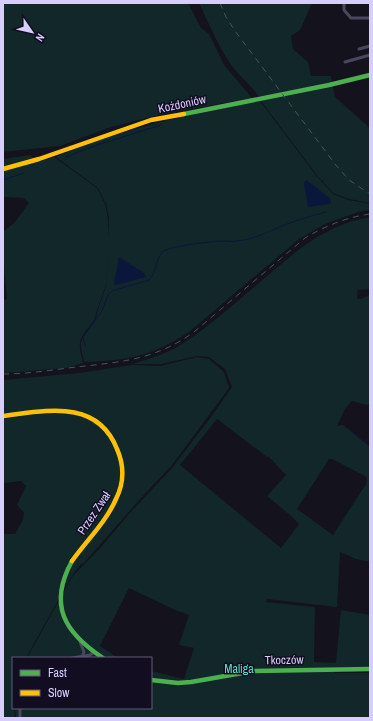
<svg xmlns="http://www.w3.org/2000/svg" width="373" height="721" font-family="'Archivo Narrow',sans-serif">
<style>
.green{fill:#112729;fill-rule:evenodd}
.water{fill:#0a173b}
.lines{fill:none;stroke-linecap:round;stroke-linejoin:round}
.stream{stroke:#0a173b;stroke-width:1}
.street{stroke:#4a465e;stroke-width:3}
.fast{stroke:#4caf50;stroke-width:4.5}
.slow{stroke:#ffc107;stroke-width:4.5}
.rail{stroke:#425467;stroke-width:1;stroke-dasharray:6 5;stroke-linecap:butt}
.labels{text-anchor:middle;stroke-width:3;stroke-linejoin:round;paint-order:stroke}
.street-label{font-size:12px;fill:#d7cdff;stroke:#120d21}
.park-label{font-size:12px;fill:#59dfc8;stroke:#120d21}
</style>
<rect width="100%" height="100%" fill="#14121d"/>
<g class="green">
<polygon points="3,3 188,3 201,28 209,34 224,65 252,98 163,114 111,127 60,146 3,152"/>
<path d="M199,3H312L300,30L291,36L293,49L308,62L311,76H331L335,97L370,128V203L349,199L333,193L316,174L261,101C256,89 238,76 230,63C218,46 208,22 199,3Z"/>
<path d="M260,101L315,174L333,194L349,200L370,204L369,210L358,212L325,224L299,239L189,332C172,343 153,353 133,357C117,361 100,361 84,362C83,356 80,348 81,342C84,332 97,323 97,313L106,286L109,240L106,285L96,313C96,324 80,332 80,344C79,350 82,357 83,363L66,368L3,373V300L7,299L3,255V232L15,222L29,203L24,198L3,197V159L30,155L38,162L54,157L97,188L105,204L108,218L109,239V218L106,204L98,188L56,157C77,148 99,139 122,133C167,119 214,110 260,101Z"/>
<path d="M370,217V289L358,290V287L357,298L360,299L370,295V404L367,405L352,401L345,409L337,426L343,425L370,447V562L356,559L340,552L337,607L267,599L266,602L315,607L314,662L336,663L341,610L370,615V667L336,668L335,673H370V718H16L15,708H151V671L184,679L194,648L179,645L189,615L175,610L129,588L100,646L118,658H27L72,577L102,546L128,515L172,468L211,417L232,387L225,369L209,357L197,356L161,364H131C150,359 169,353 185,342C211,325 235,303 259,283C293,254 323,225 370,217ZM217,419L267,457L268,456L286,475L267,496L290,515L299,524L281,548L180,465ZM329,459H332L365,476L367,479L366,484L333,535L297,509Z"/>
<polygon points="197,357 209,359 224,372 229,388 172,465 141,498 83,564 81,564 71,577 26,658 13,658 13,708 14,708 15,718 3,718 3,534 15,534 23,520 24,513 17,505 26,486 21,481 3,483 3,380 79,373 132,365 160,366"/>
</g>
<g class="water">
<path d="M306,180C309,182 330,198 331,200L330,204L308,207L304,183Z"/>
<polygon points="119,257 144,273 146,277 116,285 114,284"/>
</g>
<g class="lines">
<g class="stream">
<polyline points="48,153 118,126 179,111"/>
<polyline points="66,157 97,145 161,125"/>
<polyline points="35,158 44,155"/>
<polyline points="3,180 24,173"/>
<path d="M86,346L84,342L83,337L102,311L108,295L112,291L149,280C157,272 156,256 164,251C170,246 215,241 224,241C228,241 232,242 236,241C253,240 267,232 282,226C297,220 311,216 326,212"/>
<polyline points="348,428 370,446"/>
</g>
<g class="street">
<polyline points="344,3 344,10 351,18 370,18"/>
<polyline points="359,49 370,46"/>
<polyline points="345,62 370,55"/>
<polyline points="80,642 84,652 82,657"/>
<polyline points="72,658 90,655 94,652"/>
<polyline points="20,708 20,718"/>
</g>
<g class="fast">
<polyline points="184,114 329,85 370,75"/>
<path d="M72,561C48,605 64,632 103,658"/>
<polyline points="151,680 178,683 191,682 254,671 370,669"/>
</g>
<g class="slow">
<polyline points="3,169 39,159 151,120 184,114"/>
<path d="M3,416C45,411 97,398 117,449C124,465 124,483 116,499C106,522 87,540 72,561"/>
</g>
<g class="rail">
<polyline points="220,3 226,17 235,31 335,164 349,180 370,194"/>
<path d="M3,374C27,374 52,370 76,367C121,362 155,360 194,332L305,238C325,226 347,217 370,214"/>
</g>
</g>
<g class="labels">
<g class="street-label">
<text transform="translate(182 104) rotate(-12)" y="4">Kożdoniów</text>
<text transform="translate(94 513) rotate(-56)" y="4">Przez Zwał</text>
<text transform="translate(284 660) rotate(-1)" y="4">Tkoczów</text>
</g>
<g class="park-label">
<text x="239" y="673">Maliga</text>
</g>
</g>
<rect width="373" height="721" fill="none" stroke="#d7cdff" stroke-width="8"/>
<rect x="12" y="657" width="140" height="52" fill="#120d21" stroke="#615a7a"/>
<rect x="20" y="670" width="20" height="6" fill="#4caf50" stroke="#615a7a"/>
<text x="48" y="677" font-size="12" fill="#d7cdff">Fast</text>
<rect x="20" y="690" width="20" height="6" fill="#ffc107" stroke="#615a7a"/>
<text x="48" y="697" font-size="12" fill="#d7cdff">Slow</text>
<g transform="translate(32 32) rotate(124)" stroke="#120d21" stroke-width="3" paint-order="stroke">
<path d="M0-3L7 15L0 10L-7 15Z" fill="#d7cdff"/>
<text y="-6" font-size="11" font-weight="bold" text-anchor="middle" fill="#d7cdff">N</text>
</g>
</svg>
